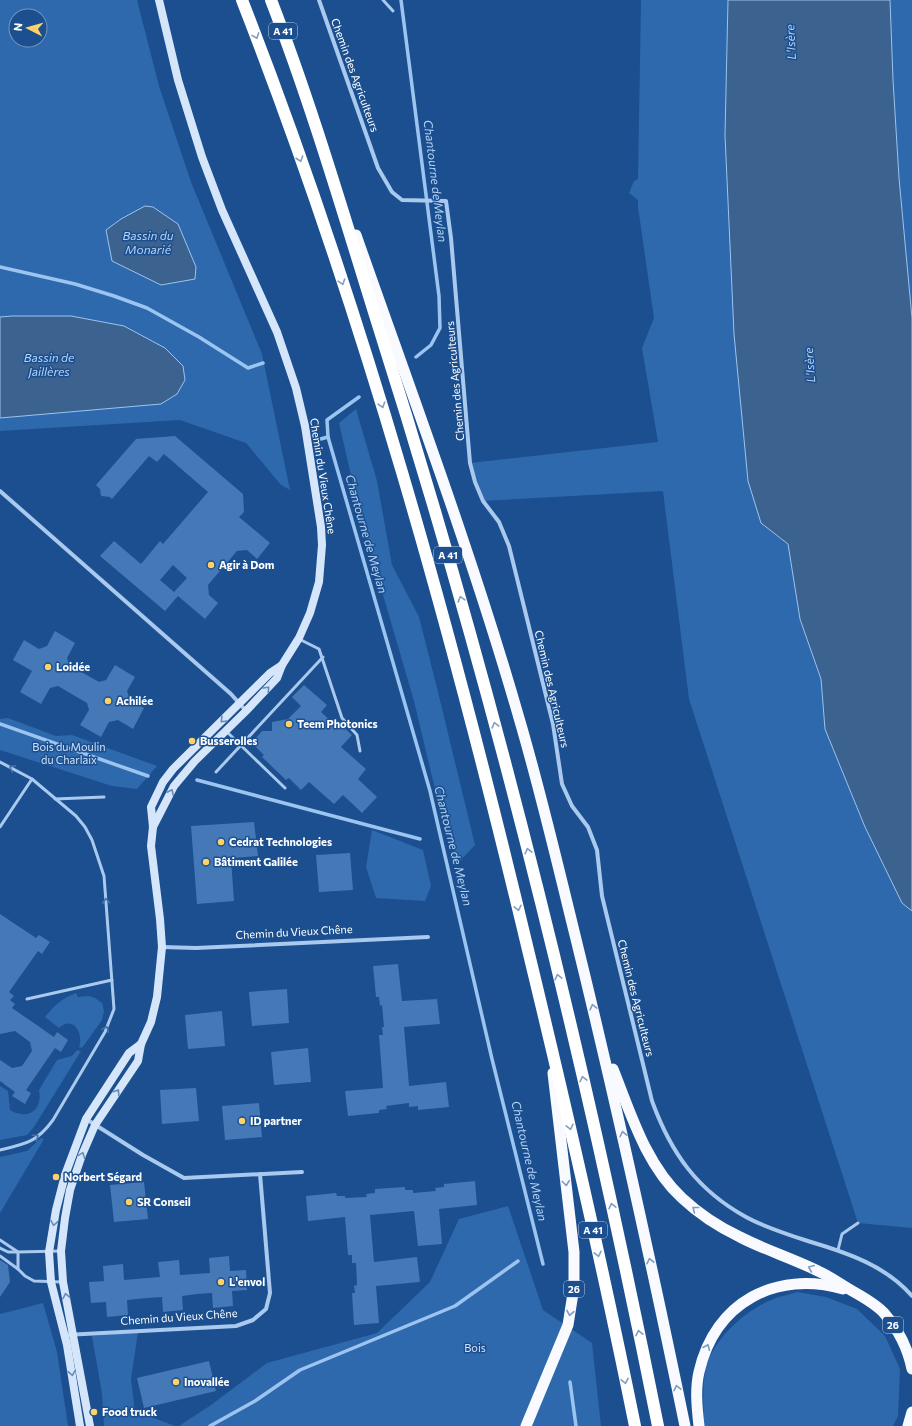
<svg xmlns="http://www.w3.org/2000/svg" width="912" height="1426" font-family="Commissioner,sans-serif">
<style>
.green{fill:#2e69ad;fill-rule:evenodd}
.water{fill:#3c6290;stroke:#9cc4f0}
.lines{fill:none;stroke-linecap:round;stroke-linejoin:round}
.stream{stroke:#9cc4f0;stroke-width:3.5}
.building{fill:#4478b7;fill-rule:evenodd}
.service{stroke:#a9c9ee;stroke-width:3}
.minor{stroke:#a9c9ee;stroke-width:4}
.secondary{stroke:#d6e6fa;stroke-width:8}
.trunk{stroke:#f8faff;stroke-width:11}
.motorway{stroke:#fff;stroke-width:12}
.oneway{stroke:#829ec1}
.oneway2{stroke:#668bba}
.oneway3{stroke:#4674ac}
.oneway4{stroke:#7e9cc1}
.poi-dot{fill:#ffd166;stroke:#1b4f8f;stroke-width:1.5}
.labels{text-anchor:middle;stroke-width:3;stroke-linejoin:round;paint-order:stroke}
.shield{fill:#1b4f8f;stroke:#bbcadd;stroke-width:1}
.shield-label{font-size:10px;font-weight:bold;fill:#fff}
.street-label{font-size:11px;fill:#fff;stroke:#1b4f8f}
.poi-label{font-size:11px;font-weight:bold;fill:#fff;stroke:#1b4f8f;text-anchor:start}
.park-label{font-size:11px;fill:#cfe3fa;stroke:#1b4f8f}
.water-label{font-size:12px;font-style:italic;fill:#b5d3f5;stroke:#1b4f8f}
</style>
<rect width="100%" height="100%" fill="#1b4f8f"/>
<g class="green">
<path d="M0,0H137L159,86L191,182L262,354L290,490L281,485L246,443L180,420L0,431ZM16,16H40V40H16Z"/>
<polygon points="641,0 728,0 725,135 761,523 788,544 800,619 821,679 825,729 865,827 902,903 912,911 912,1228 858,1223 689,699 663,491 483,501 470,463 658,442 642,348 654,318 638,207 638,200 629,193 634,181 638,179"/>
<polygon points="890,0 912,0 912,318 899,178 893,80"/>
<polygon points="356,409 377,481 392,565 419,617 439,696 475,845 458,863 434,785 414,701 362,523 339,423"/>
<polygon points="8,718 56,736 72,735 157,766 137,789 112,786 0,750 0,719"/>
<polygon points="372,830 423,850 431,886 425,901 376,898 366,867"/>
<path d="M76,993L78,997L89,996L95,998L102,1003L104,1011L102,1020L82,1048L79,1047C84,1033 73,1015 59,1028L45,1017C55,1005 61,999 76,993Z"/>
<path d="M77,1050L81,1051L34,1127L27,1135L0,1140V1086L8,1091L10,1110C28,1121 43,1110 39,1090L57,1060L72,1056Z"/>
<polygon points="41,1138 44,1139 0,1213 0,1157 27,1151"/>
<polygon points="508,1206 543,1310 592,1343 601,1426 179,1426 211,1405 267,1363 377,1333 430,1282 459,1219"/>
<path d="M797,1292L826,1297L857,1309L885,1336L900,1369L898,1416L893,1426H704C704,1406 701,1384 707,1364C716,1337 745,1311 771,1300C779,1296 789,1295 797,1292Z"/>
<polygon points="43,1303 57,1352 68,1426 0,1426 0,1314"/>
<polygon points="138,1332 131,1379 135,1411 175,1426 104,1426 102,1394 92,1336"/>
</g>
<g class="water">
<polygon points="728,0 890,0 893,80 899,178 912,318 912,911 902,903 865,827 825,729 821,679 800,619 788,544 761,523 748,481 734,334 725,135"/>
<polygon points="145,206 153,207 178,224 196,267 195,279 161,285 112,261 106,230 121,219"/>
<polygon points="12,316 71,316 124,326 165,348 183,366 185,380 177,394 161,404 0,418 0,317"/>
</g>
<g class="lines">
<g class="stream">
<polyline points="401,0 439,296 440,328 431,345 416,357"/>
<polyline points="0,267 75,284 114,296 147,308 199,337 248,368 263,363"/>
<polyline points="359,397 327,420 328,437 430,791 492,1059 543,1264"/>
<polyline points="317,440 328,437"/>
<polyline points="0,724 148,776"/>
<polyline points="197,780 420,839"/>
<polyline points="570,1382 576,1426"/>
<polyline points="210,1426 255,1401 300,1370 455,1306 518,1261"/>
</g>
</g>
<g class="building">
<path d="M175,436L243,494L244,512L239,517L270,543L257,559L247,550L237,551L208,585L209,595L218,603L205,619L178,596L165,611L100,556L114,541L141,564L160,541L163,544L208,492L164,454L157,462L149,456L112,499L110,497L101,496L100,489L96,485L136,439ZM173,565L187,578L174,592L160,580Z"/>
<polygon points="55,631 75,643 67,658 69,665 99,682 106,680 115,665 135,677 127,691 130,700 144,708 133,729 118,720 109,722 101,737 80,725 89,710 87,703 58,686 50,688 41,704 20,692 32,671 13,660 24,640 39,649 47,646"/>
<polygon points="304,685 327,705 321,712 334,724 340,724 352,735 341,747 366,769 358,779 377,797 362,813 343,795 334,804 309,782 301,790 289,778 286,780 262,757 264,755 252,743 262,731 272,731 272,722 288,719 301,706 292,697"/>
<polygon points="254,822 258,856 231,858 234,901 197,904 191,826"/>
<polygon points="350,853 353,890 319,892 316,855"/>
<polygon points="0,914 36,938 39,935 50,942 42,954 38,951 9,992 14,996 10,1000 15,1004 12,1008 54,1037 57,1032 68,1040 61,1052 55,1048 26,1090 31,1093 25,1104 12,1096 15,1092 0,1081 0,1060 12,1068 22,1066 32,1051 30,1042 15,1031 0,1034"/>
<polygon points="398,964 402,1001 437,999 440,1024 404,1027 409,1086 446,1082 449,1107 418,1110 418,1106 409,1107 409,1103 386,1106 387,1109 379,1110 379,1113 348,1116 345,1091 383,1088 379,1035 383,1035 382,1027 384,1027 382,1005 380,1006 379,997 376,997 373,966"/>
<polygon points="287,989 289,1023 252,1026 249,992"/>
<polygon points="222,1011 225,1046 188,1049 185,1015"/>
<polygon points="308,1048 311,1082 274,1085 271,1052"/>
<polygon points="196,1088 199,1121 162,1124 160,1090"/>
<polygon points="259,1103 262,1137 225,1140 222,1106"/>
<polygon points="475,1181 477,1205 439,1209 442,1244 418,1246 414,1211 370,1215 374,1262 417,1257 420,1282 376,1286 379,1323 354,1325 352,1293 355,1293 354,1286 357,1285 356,1263 352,1263 352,1255 348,1255 345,1217 308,1221 306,1196 336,1193 337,1196 345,1196 345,1198 367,1197 366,1194 375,1193 375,1189 405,1187 405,1190 413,1190 413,1193 436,1191 435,1188 444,1187 444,1184"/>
<polygon points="144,1182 148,1219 114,1222 110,1185"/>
<polygon points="229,1256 230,1271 246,1270 247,1290 232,1291 233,1306 213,1308 212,1293 197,1294 182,1296 183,1310 163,1312 162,1297 147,1298 127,1300 128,1315 107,1317 106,1302 91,1303 89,1282 104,1281 103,1266 123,1264 124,1280 160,1277 158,1262 179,1260 180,1275 210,1273 209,1258"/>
<polygon points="0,1260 8,1265 10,1282 0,1297"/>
<polygon points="209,1361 216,1391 144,1408 137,1378"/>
</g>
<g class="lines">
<g class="service">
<polyline points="383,0 393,11"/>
<polyline points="299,639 319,649 342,718 357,735 360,751"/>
<polyline points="226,731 285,788"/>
<path d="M0,762L32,779L76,816L85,827L92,840L104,876L114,1009L105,1032L53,1120C37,1142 26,1144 0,1150"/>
<polyline points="216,772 323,657"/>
<polyline points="55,799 104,797"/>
<polyline points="0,827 32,779"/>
<polyline points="27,999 112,980"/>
<polyline points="0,1240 18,1252 61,1251"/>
<polyline points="0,1248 8,1252 18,1252 18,1269"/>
<polyline points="838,1250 842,1234 858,1223"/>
<polyline points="0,1256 18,1269 25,1276 34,1281 62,1282"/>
</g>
<g class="minor">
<path d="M319,0L378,168L392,192L402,200L446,201L451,238L470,463L475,482L483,501L499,522L509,546L553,724L562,784L572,806L588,827L597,850L602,896L652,1101C671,1153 697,1190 746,1217C766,1228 789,1235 811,1242C848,1253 886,1266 912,1296"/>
<polyline points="0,491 231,694 246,711"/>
<polyline points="162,947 196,948 428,937"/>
<polyline points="86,1119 143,1155 184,1178 302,1172"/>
<polyline points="65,1335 236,1326 253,1320 266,1309 270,1293 260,1174"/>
</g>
<g class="secondary">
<polyline points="153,827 174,786 195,761 246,711 277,678 282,665 299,638 310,613 319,582 322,545 321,527 305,426 296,388 277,332 222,210 202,157 178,80 159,0"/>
<polyline points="80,1426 67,1345 51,1282 49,1252 56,1210 65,1175 86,1119 129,1053 141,1044"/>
<polyline points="90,1426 63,1282 61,1251 65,1218 70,1190 82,1155 95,1125 138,1061 141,1044 151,1022 157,997 162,947 160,919 151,846 153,827 151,807 163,782 173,769 270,673 282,665"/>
</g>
<g class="trunk">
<path d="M356,235C412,395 472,554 519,718C540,789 557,862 575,935C615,1098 651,1261 685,1426"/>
<path d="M613,1069C631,1114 646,1165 682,1198C699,1214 719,1227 740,1237C765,1250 792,1258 818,1271C829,1276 839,1283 849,1289C861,1296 875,1303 884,1313C898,1329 908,1349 912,1369"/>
<polyline points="526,1426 568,1325 574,1287 574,1252 553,1073"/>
<path d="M699,1426C697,1408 695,1389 699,1372C715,1302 776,1270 843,1289"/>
<polyline points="908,1426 912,1412"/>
</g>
<g class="motorway">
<path d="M242,0C363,310 452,631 529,954C567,1111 603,1268 635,1426"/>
<path d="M271,0C312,106 344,216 378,325C493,686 584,1055 658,1426"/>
</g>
</g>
<defs><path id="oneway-chevron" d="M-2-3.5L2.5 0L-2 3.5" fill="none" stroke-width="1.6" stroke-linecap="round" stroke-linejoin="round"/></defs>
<g class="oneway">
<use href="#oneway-chevron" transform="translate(256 36) rotate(70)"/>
<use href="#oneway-chevron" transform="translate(300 159) rotate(71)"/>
<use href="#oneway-chevron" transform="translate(342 282) rotate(72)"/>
<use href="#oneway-chevron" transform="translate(382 405) rotate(73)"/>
<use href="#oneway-chevron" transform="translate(461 599) rotate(-106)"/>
<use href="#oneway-chevron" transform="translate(495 725) rotate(-105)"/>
<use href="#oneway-chevron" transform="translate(528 851) rotate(-104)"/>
<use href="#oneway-chevron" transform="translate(518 908) rotate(77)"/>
<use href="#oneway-chevron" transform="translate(558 977) rotate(-104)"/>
<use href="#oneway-chevron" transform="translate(583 1079) rotate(-103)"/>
<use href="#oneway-chevron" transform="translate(570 1127) rotate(77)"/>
<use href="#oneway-chevron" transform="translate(612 1206) rotate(-103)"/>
<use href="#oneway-chevron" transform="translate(598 1254) rotate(78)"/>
<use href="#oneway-chevron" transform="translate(639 1333) rotate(-102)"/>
<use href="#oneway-chevron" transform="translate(625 1381) rotate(78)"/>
</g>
<g class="oneway2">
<use href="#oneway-chevron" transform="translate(267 689) rotate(-47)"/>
<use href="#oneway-chevron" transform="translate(223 720) rotate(135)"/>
<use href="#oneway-chevron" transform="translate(171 792) rotate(-64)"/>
<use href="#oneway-chevron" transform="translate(117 1092) rotate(-57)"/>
<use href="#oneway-chevron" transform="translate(82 1155) rotate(-69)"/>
<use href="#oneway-chevron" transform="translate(54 1223) rotate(99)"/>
<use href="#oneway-chevron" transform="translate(66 1296) rotate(-101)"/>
<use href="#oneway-chevron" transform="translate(72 1373) rotate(81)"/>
</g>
<g class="oneway3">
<use href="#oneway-chevron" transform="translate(12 768) rotate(-154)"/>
<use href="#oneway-chevron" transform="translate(106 901) rotate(-95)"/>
<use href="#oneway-chevron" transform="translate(106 1029) rotate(-66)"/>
<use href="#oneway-chevron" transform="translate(36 1137) rotate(-35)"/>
</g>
<g class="oneway4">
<use href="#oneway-chevron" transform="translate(593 1007) rotate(-104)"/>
<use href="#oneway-chevron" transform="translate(623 1134) rotate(-103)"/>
<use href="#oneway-chevron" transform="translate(566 1183) rotate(83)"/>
<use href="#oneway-chevron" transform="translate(695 1209) rotate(-142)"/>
<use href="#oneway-chevron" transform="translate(650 1261) rotate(-102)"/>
<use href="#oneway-chevron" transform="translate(811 1268) rotate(-157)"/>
<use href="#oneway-chevron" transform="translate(570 1313) rotate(100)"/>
<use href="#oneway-chevron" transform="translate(707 1347) rotate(-67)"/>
<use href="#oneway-chevron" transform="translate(677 1388) rotate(-102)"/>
</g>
<g class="poi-dot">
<circle cx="211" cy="565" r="4"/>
<circle cx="48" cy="667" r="4"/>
<circle cx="108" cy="701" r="4"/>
<circle cx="289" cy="724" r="4"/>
<circle cx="192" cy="741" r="4"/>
<circle cx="221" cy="842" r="4"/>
<circle cx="206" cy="862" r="4"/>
<circle cx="242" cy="1121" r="4"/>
<circle cx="56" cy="1177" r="4"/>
<circle cx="129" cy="1202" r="4"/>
<circle cx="221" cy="1282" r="4"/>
<circle cx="176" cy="1382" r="4"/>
<circle cx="94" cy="1412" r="4"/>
</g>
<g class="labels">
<g class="shield">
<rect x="269" y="23" width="28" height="16" rx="3"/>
<rect x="434" y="547" width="28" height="16" rx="3"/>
<rect x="579" y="1222" width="28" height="16" rx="3"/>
<rect x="564" y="1281" width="20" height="16" rx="3"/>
<rect x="883" y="1317" width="20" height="16" rx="3"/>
</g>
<g class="shield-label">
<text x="283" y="35">A 41</text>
<text x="448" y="559">A 41</text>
<text x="593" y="1234">A 41</text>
<text x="574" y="1293">26</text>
<text x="893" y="1329">26</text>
</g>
<g class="street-label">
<text transform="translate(355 75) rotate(70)" y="4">Chemin des Agriculteurs</text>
<text transform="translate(455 381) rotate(-95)" y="4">Chemin des Agriculteurs</text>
<text transform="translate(323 476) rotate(81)" y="4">Chemin du Vieux Chêne</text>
<text transform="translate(552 689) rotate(77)" y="4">Chemin des Agriculteurs</text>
<text transform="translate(294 932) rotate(-3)" y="4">Chemin du Vieux Chêne</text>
<text transform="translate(636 998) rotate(76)" y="4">Chemin des Agriculteurs</text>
<text transform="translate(179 1317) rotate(-4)" y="4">Chemin du Vieux Chêne</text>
</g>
<g class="poi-label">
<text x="219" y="569">Agir à Dom</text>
<text x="56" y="671">Loidée</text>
<text x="116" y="705">Achilée</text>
<text x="297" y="728">Teem Photonics</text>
<text x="200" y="745">Busserolles</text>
<text x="229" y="846">Cedrat Technologies</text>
<text x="214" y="866">Bâtiment Galilée</text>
<text x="250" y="1125">ID partner</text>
<text x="64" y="1181">Norbert Ségard</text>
<text x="137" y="1206">SR Conseil</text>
<text x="229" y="1286">L'envol</text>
<text x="184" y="1386">Inovallée</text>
<text x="102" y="1416">Food truck</text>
</g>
<g class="park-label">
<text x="69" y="751">Bois du Moulin<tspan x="69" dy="13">du Charlaix</tspan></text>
<text x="475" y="1352">Bois</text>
</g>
<g class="water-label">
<text transform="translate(791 42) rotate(-93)" y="4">L'Isère</text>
<text transform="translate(435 181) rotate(83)" y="4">Chantourne de Meylan</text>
<text x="148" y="240">Bassin du<tspan x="148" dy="14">Monarié</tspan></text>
<text x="49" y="362">Bassin de<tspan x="49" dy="14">Jaillères</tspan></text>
<text transform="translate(810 365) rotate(-94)" y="4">L'Isère</text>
<text transform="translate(366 534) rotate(74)" y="4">Chantourne de Meylan</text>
<text transform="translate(453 846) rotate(76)" y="4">Chantourne de Meylan</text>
<text transform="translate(529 1161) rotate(77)" y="4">Chantourne de Meylan</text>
</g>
</g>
<g transform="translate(28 28) rotate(276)"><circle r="19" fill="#1b4f8f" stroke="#7695bc"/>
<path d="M0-3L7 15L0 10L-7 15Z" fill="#ffd166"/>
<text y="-6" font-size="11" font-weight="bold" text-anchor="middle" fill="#ffffff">N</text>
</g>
</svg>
